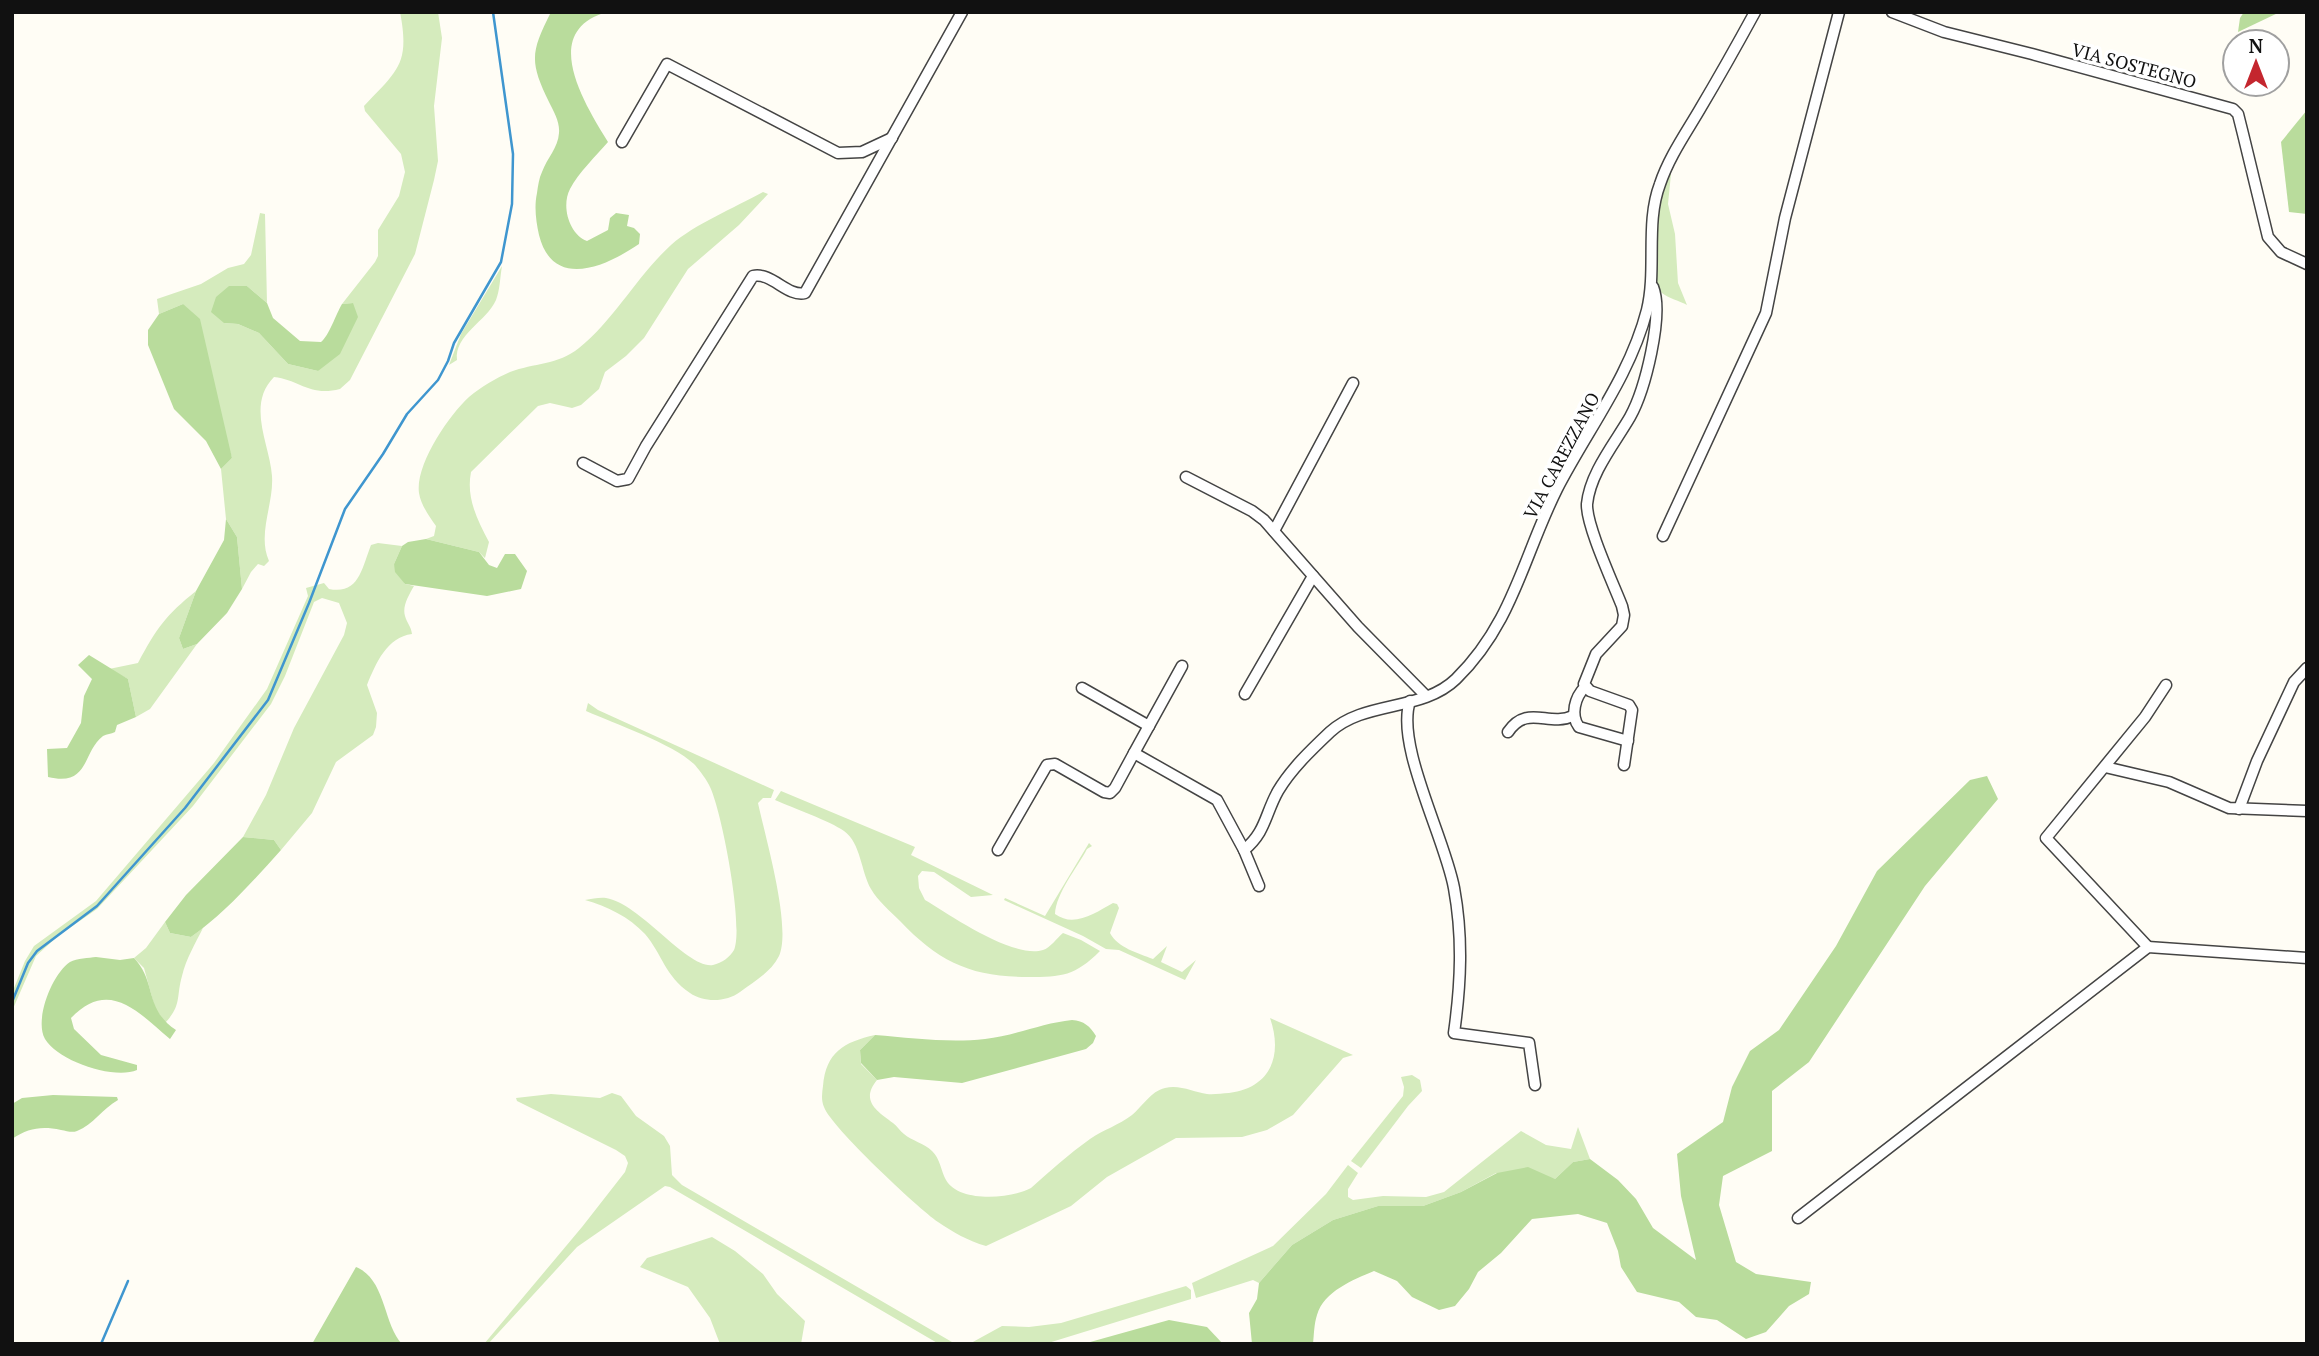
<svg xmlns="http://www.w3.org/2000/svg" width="2319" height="1356" font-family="'PT Serif',serif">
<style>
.green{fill:#d5ebbd}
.forest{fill:#b9dc9c}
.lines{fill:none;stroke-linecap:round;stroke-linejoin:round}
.stream{stroke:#3f96cf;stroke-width:2.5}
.street-casing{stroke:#444;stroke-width:13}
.street{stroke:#fff;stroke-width:10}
.labels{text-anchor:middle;stroke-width:7;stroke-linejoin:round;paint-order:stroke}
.street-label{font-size:18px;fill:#111;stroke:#fff}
</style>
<rect width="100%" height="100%" fill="#fffdf5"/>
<g class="green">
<path d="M400,12H438L442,38L434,106L438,161L434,180L415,254L350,380L340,389C310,397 300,380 274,377C246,405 270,445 272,476C274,504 257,534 269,561L264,566L258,564L251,572L242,589L237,537L226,519L221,469L232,458L183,304L159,314L157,299L201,284L228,268L244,264L251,255L260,213L265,214L267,303L247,286L224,323L238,324L259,333L288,364L318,371L353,303L342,304L375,262L378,256V230L399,196L405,172L401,154L365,111L364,106C398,70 410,64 400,12Z"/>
<path d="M1668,171L1671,174L1668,204L1675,234L1678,283L1687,305C1680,301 1668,298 1662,293C1650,282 1656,213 1660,197C1662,188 1665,180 1668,171Z"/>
<path d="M763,192L768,194L739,225L688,269L644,338L626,356L605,372L599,389L581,405L572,408L550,403L538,406L471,472C466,498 477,519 489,542L485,558L479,552L426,539L434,536L436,526C429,516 421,505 419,493C415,465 449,415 469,397C481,387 496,378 510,372C534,363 558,365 579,348C615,319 637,276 671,245C695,224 734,208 763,192Z"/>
<path d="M502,266C500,277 500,290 496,300C487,321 454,335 457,360L449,365L461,334Z"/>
<path d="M378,543L402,546L394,564L405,584L414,586C409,595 402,606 405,616C407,623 411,626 412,634C387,637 376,663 367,685L377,713L376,727L373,735L336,762L312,813L281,850L274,840L243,837L266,795L294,728L344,635L347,623L339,603L322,598L314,602L285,676L271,704L193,806L97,909L58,936L36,956L12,1011V993L25,961L34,946L96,901L214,763L267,689L308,596L306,588L324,583L329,589C359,595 362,568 371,545Z"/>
<path d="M196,591L179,638L183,649L197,644L150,709L136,717L128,679L109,669L138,663C156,629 166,615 196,591Z"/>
<path d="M588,703L598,710L774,790L771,798H763L758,803C765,836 792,927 779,956C771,972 755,981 740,992C727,1002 704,1003 690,993C665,976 662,954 645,934C629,917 607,906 585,900C592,899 600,897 606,898C641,904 687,969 713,965C722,963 730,957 734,950C744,927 722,812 710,787C707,780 700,771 695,765C674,744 615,724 586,711Z"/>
<path d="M781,791L915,847L911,855L993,895L971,897L934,872L922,871L918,876L919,888L925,900C950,915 1013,959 1043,950C1050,948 1057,938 1063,933L1081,940L1100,951C1075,976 1062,977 1028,977C971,977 939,962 900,921C890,911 878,901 871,889C861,872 861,843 844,831C830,821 793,808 775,800Z"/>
<path d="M1089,843L1092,846L1087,849C1077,868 1056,893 1055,914C1074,928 1095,913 1113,903L1117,904L1119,908L1110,933C1118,948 1138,953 1153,959L1167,946L1161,962L1182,972L1196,960L1185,980L1119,950L1106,949L1083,936L1004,900L1005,898L1045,916Z"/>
<path d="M165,922L170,933L191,937L203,928C195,944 186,959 182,976C176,997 182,1005 165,1023L155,1008L144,968L134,958L146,948Z"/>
<path d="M1270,1018L1353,1055L1343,1058L1293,1115L1267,1130L1242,1137L1176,1138L1107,1177L1071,1206L986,1246C968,1241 953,1232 938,1222C918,1208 831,1127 824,1107C821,1100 822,1093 823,1086C826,1052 844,1042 875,1035L860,1050L861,1064L877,1080C860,1101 877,1111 893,1123C897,1126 900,1131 904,1134C912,1141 924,1143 932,1151C940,1158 941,1171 946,1180C959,1203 1011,1199 1031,1188C1050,1171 1069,1154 1090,1139C1103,1130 1119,1125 1132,1115C1142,1107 1151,1091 1165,1088C1179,1084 1194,1092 1207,1094C1214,1095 1222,1093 1229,1093C1271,1088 1283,1055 1270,1018Z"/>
<polygon points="1412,1075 1420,1080 1422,1091 1408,1106 1361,1168 1351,1161 1403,1096 1404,1087 1401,1077"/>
<polygon points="612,1093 621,1096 636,1116 664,1136 670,1146 672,1175 682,1185 952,1342 971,1343 1002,1326 1029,1327 1061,1323 1186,1286 1191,1290 1191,1299 1045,1344 939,1344 670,1187 665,1186 577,1247 488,1344 484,1344 582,1227 625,1172 628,1163 625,1156 616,1150 517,1101 516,1098 551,1094 600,1098"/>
<polygon points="1578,1127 1590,1159 1573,1162 1555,1179 1496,1173 1461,1192 1423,1206 1378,1206 1333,1220 1292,1245 1259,1283 1253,1280 1196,1298 1192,1283 1273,1246 1326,1194 1348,1165 1358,1173 1348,1189 1348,1197 1353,1200 1383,1196 1426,1197 1444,1192 1521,1131 1546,1145 1571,1149"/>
<polygon points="712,1237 735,1251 763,1274 777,1294 805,1321 801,1344 720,1344 710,1318 688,1287 640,1267 647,1258"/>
</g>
<g class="forest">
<path d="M551,12H607C539,31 584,103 608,142C597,155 578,173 570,189C561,206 569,234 587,241L608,230L610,218L616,213L629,215L627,226L634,228L640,234L639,244C607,266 553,291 539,235C536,221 534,207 537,193C538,186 539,178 542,172C547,158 558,148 559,133C560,122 554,112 549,102C529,61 531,52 551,12Z"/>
<polygon points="2244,12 2280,12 2238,32 2240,18"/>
<polygon points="2307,110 2307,214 2289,212 2281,142"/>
<path d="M229,286H247L267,303L273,318L300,341L321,342C329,336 336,314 342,304L353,303L358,317L340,354L318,371L288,364L259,333L238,324L224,323L211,312L216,297Z"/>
<polygon points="183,304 200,319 232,458 221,469 206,441 174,409 148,345 148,330 159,314"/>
<polygon points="226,519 237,537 242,589 227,613 197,644 183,649 179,638 196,591 224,540"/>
<polygon points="426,539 479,552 489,565 497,568 505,554 515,554 527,571 521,589 487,596 405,584 395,572 394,564 402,546 408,542"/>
<path d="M89,655L128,679L136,717L117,725L115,732C111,734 107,734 103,736C82,752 90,787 48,777L47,749L67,748L81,723L84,696L92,679L78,665Z"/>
<path d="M1987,776L1998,799L1925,886L1809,1062L1772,1091V1151L1723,1176L1719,1205L1736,1262L1756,1274L1811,1282L1809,1294L1789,1306L1766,1332L1746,1339L1717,1320L1696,1317L1679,1302L1637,1292L1621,1267L1618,1251L1607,1223L1578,1214L1532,1219L1501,1253L1478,1272L1469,1289L1455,1306L1439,1310L1412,1297L1397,1281L1374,1271C1353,1280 1324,1291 1317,1315C1314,1324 1314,1335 1313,1344H1252L1249,1313L1257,1299L1259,1283L1292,1245L1333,1220L1378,1206H1423L1461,1192L1497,1173L1528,1167L1555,1179L1573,1162L1590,1159L1618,1180L1636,1199L1653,1228L1696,1260L1681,1196L1677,1154L1723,1122L1732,1087L1750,1051L1779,1030L1836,946L1877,871L1970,780Z"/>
<path d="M243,837L274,840L281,850C253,881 225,913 191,937L170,933L165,922L186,895Z"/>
<path d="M96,957L120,960L134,958C157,982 144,1009 176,1030L170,1039C138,1012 109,978 71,1018L74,1029L101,1055L137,1065V1070C114,1080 58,1061 45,1039C34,1020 52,974 70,962C77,958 89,958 96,957Z"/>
<path d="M1072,1020C1084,1021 1090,1026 1096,1036L1093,1043L1086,1049L962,1083L894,1077L877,1080L861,1063L860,1050L875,1035C911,1038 949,1043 985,1039C1014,1036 1042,1023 1072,1020Z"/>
<path d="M53,1095L117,1097L118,1100C103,1108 93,1125 77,1131C72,1133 67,1131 61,1130C41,1126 29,1128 12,1139V1104L22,1098Z"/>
<path d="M356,1267C386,1279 383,1324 402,1344H312Z"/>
<polygon points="1169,1320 1207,1327 1223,1344 1083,1344"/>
</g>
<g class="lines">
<g class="stream">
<polyline points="12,1002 28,963 37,951 97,906 185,808 268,700 309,603 345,509 383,454 407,414 438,380 448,361 454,343 501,262 512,204 513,154 493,12"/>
<polyline points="101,1344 128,1281"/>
</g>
<g class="street-casing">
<g id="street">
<polyline points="1892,12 1944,32 2032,54 2233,109 2238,114 2243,134 2268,237 2281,252 2307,264"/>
<polyline points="622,142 667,64 838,153 862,152 892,138"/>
<path d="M583,463L617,481L628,479L646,446L753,276C772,272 787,297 805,293L962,12"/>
<polyline points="1186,477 1252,511 1264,520 1358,627 1426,696"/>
<polyline points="1274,531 1353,383"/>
<polyline points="1663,536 1766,313 1785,218 1839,12"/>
<polyline points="1182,666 1134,753 1217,800 1244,850 1259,886"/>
<path d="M1585,687C1575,697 1570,715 1579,727L1628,741"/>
<polyline points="1082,688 1149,726"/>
<polyline points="1245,694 1313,576"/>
<path d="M1410,701C1395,745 1445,838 1454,888C1463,937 1461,983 1454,1033L1529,1043L1535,1085"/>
<path d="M1508,732C1527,704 1548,727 1573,716"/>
<path d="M1624,765L1632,710L1629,705L1590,691L1584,684L1596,654L1622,626L1624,615L1622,606C1613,583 1586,525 1587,504C1590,473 1615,443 1630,417C1645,390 1664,315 1653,287"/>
<polyline points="2105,767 2169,782 2229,808 2307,811"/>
<polyline points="2239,809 2257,761 2294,682 2307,668"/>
<polyline points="998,850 1047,765 1055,764 1104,792 1110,793 1115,788 1134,753"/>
<path d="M1244,850C1266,832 1265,814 1278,791C1291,769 1311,750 1330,732C1365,700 1422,712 1456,679C1513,623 1523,557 1557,489C1588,429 1630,376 1647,310C1657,269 1645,223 1660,184C1669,157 1686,133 1700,109C1719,77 1737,45 1755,12"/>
<polyline points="2148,947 2046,838 2145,717 2166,685"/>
<polyline points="1798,1218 2148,947 2307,958"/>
</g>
</g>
<use href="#street" class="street"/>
</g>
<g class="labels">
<g class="street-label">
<text transform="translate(2134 66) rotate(15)" y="6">VIA SOSTEGNO</text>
<text transform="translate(1562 456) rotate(-62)" y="6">VIA CAREZZANO</text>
</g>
</g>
<rect width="2319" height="1356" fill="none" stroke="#111111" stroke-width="28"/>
<g transform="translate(2256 63)"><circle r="33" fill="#ffffff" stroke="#a0a0a0" stroke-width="2"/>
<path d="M0-5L12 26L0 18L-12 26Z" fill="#c4262e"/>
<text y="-10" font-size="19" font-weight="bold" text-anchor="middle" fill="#111111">N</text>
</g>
</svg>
